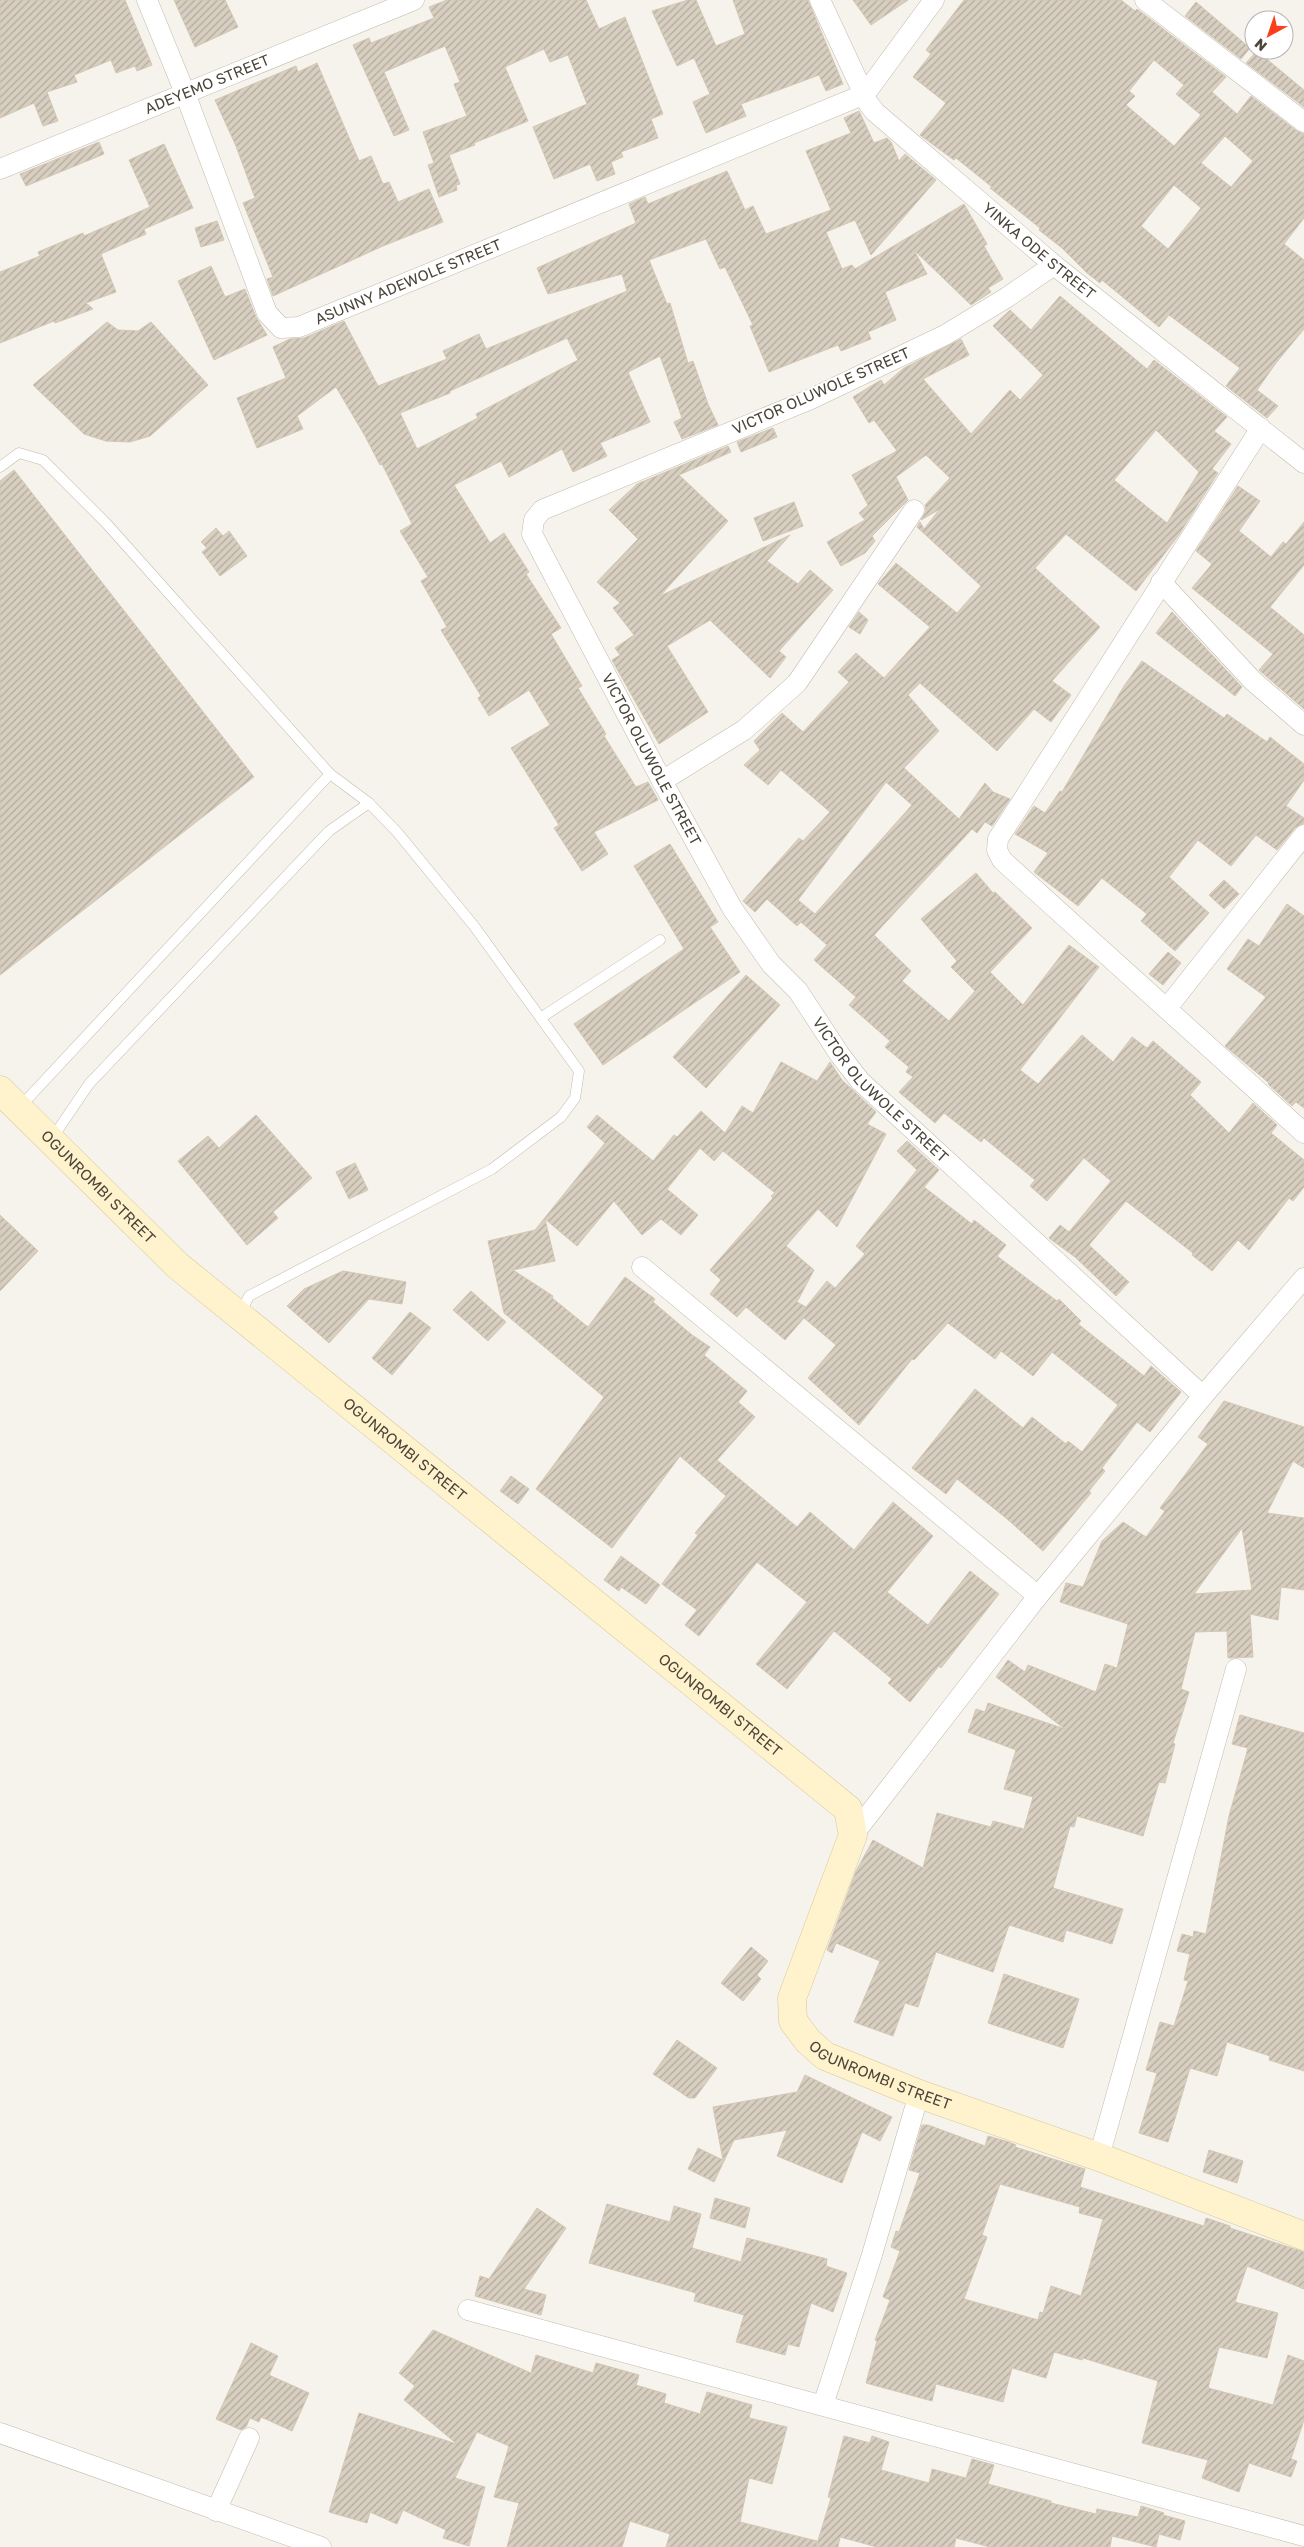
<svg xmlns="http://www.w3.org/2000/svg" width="1304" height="2547" font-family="'Golos Text',sans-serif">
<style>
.building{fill:url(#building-hatch);stroke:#d3c7b4;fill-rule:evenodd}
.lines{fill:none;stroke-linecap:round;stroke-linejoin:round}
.lane-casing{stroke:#c2bbae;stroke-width:11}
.street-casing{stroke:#c2bbae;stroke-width:21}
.secondary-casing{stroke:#d6c79b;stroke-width:29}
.lane{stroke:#fff;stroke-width:10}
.street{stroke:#fff;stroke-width:20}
.secondary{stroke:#fff3cd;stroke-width:28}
.labels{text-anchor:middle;stroke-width:4;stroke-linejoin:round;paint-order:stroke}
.street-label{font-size:15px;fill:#4b4439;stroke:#fff}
</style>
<defs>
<pattern id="building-hatch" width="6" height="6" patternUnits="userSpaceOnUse" patternTransform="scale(1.25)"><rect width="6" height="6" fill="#d8cfc1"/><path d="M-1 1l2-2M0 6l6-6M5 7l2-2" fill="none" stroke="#b1aa9e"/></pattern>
</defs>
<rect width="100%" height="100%" fill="#f6f3ec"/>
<g class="building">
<polygon points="0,0 125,0 152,65 137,71 135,66 116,73 111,60 74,75 77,82 47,92 58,121 43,126 34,103 0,118"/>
<polygon points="174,0 225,0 238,27 195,47"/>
<polygon points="447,0 586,0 599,29 625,17 663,114 651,119 658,138 621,152 623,157 611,162 615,174 597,181 590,164 554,179 533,127 587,104 568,55 550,62 544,49 505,67 528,121 474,143 475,145 449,155 460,184 456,185 457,190 439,197 428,165 434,163 423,132 467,116 454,84 460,82 445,46 384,72 409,130 394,136 353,45 369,38 371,43 434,18 429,7"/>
<polygon points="688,0 696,0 716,46 745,34 733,0 808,0 843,84 826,91 819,75 741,104 746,116 706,133 693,102 710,94 694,58 677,66 652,11"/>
<polygon points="853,0 908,0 871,25"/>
<path d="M964,0H1121L1135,11L1137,9L1226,77L1212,92L1237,114L1251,96L1297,131L1304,134V218L1284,244L1304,260V329L1276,363L1257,390L1278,406L1267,418L1226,386L1240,368L1169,315L1159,327L1102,280L1100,283L1087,273L1062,248L1039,230L1040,228L990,188L992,187L956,158L954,160L920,135L946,103L913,77L931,54L926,50ZM1154,60L1184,85L1176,94L1201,115L1174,146L1126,105L1135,96L1129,91ZM1225,136L1253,161L1231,187L1201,163ZM1174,185L1201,208L1168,249L1141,226Z"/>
<polygon points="1196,2 1250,48 1241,59 1185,16"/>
<polygon points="1257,51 1304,90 1304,107 1246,63"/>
<polygon points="317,63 359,161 371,156 383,184 389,182 398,202 429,189 443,222 383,246 273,296 267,279 273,277 243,203 255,198 236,146 215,100 296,66 298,72"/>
<path d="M859,111L874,143L887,138L891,142L899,161L905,154L936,180L871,255L855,220L826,232L842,269L852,265L855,269L964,204L987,244L984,246L1003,279L988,288L991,292L971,305L914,250L927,274L885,292L896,320L868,332L871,339L841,351L838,345L769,372L750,326L753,325L725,267L720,269L706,239L649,260L667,304L670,303L688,363L693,361L708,404L718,425L682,439L674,422L682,418L660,356L628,372L650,422L600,443L607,456L573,472L562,449L509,477L501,461L454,485L490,543L504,533L529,572L526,574L561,628L551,634L582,686L578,688L606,734L604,736L636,787L648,782L658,800L594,832L608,854L582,871L554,828L559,825L511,748L550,725L529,690L489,716L478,698L481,696L441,630L447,627L421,581L428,577L400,531L412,524L382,464L380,465L365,436L336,387L297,416L303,429L257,448L237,398L286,378L273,347L290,339L304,338L344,321L378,386L447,359L443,351L479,334L486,349L627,291L622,274L548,294L537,268L636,223L629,204L645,197L648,204L727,171L745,210L753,206L766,234L831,210L806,151L851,133L844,118ZM567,338L578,360L476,414L478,418L417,449L400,413L450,393V391Z"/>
<polygon points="99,142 104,154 26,186 20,174"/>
<polygon points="164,144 193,208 144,229 146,234 101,254 116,292 86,303 93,309 55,323 54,321 0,343 0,272 40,256 38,252 83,233 84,236 150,207 129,160"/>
<polygon points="217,221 224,240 201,247 195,228"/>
<polygon points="211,266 225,297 245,289 256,317 267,335 214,360 178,281"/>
<path d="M1060,296L1147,369L1154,360L1227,417L1214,431L1231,444L1212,469L1218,473L1178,536L1136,591L1066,534L1035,568L1100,627L1052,681L1071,695L1051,722L1034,709L997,751L920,683L908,695L939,731L904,768L959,819L985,783L993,792L1010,799L992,826L985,822L977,833L972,829L874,935L911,971L902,981L949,1021L975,991L951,967L957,961L921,919L976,873L993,893L995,892L1032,928L990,972L1023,1005L1069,945L1099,967L1020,1070L1038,1084L1082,1035L1113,1062L1132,1037L1147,1048L1153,1041L1201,1082L1190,1095L1229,1133L1253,1103L1277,1125L1271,1133L1304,1160V1187L1293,1201L1289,1198L1249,1250L1238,1240L1212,1271L1192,1255L1193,1253L1126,1201L1089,1245L1129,1282L1116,1296L1075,1257L1049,1238L1060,1225L1069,1232L1111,1181L1084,1158L1047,1201L1030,1186L1035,1180L984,1138L981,1142L944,1113L935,1123L899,1092L913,1077L906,1072L909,1067L885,1047L890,1041L849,1005L856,997L814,960L827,945L801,922L797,926L767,899L755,912L743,901L799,838L803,841L830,812L781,770L768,785L744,765L760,750L754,741L782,713L803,732L849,682L838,672L856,653L884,678L930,627L878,584L896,563L957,613L981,586L917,527L920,522L924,529L940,509L921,520L926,511L925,505L950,478L926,455L896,477L908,500L872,536L875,541L865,553L841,566L827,542L865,520L859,513L868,505L852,475L897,451L874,420L869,423L853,397L881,380L884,385L904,368L961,339L969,355L923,379L971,434L1010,390L1020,400L1043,375L993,326L1010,310L1031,330ZM1156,430L1199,472L1167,523L1114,480ZM886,782L912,805L815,914L798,900Z"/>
<polygon points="107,322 118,330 138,331 151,322 208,385 150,436 130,442 106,441 84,434 33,385"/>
<polygon points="773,428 777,437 741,452 737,442"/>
<polygon points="728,446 731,452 679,475 728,521 660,596 790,535 767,561 798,584 810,570 833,590 779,651 786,657 770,678 710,620 667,646 708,712 659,744 612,660 620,655 615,648 634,635 613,608 620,603 597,582 638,539 609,510 637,484"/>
<polygon points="14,470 254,777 0,975 0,481"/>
<polygon points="1238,486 1260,501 1239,531 1271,557 1283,542 1286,544 1304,522 1304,565 1270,607 1304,635 1304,709 1259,670 1273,654 1192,588 1212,564 1196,551"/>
<polygon points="794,502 803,526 763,541 754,518"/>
<polygon points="216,528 223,536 229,531 247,556 220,576 202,552 207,548 201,542"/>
<polygon points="859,612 868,620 860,634 849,627"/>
<polygon points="1172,612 1242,687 1235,696 1156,633"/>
<polygon points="1142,661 1224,718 1227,714 1267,742 1270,737 1304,764 1304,780 1286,806 1304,818 1304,823 1295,828 1277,850 1256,835 1231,866 1198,840 1169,877 1209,913 1175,951 1141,921 1147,914 1102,878 1078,906 1034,872 1048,853 1015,834 1034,806 1045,813 1060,791 1062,792 1124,686"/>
<polygon points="670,844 718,922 710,927 740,972 603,1065 574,1024 684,949 634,866"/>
<polygon points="1224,880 1239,894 1224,909 1209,895"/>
<polygon points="1287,904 1304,916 1304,1108 1296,1102 1292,1106 1268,1084 1269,1083 1225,1046 1266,997 1227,969 1248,939 1259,946"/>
<polygon points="1168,952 1181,963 1163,985 1149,974"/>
<polygon points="746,975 780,1005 706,1088 673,1057"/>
<polygon points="781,1062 817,1081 830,1062 842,1080 876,1112 867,1124 886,1134 837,1227 818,1209 786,1246 814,1270 797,1302 806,1307 827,1281 835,1288 865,1254 856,1246 917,1170 897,1151 907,1141 939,1170 924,1187 972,1224 974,1220 1006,1245 997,1256 1057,1301 1059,1299 1081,1321 1078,1324 1144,1376 1151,1366 1181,1392 1150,1432 1137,1422 1102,1468 1105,1471 1089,1491 1091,1493 1043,1551 1006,1518 957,1479 946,1494 912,1468 975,1389 1023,1428 1032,1417 1066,1444 1068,1441 1082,1452 1118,1405 1052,1352 1033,1376 1001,1351 995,1359 948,1323 914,1360 912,1359 859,1425 808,1378 836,1345 804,1318 785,1340 746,1307 737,1317 710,1294 721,1280 710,1270 773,1198 771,1196 775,1193 723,1151 714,1161 700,1148 667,1189 698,1215 681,1235 661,1219 642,1235 614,1201 577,1246 545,1219 555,1261 513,1270 553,1296 552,1298 588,1327 625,1277 655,1299 653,1302 692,1335 710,1347 704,1355 747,1391 738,1402 755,1417 717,1460 797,1527 810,1512 854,1550 893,1502 933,1536 887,1592 928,1625 970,1571 999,1594 941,1668 939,1666 910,1702 888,1683 892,1679 834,1631 787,1689 756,1664 807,1602 757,1562 699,1636 685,1625 697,1610 662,1584 698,1535 695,1533 726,1496 680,1456 612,1548 536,1489 604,1397 504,1313 488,1241 535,1230 605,1143 587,1127 597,1115 653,1161 674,1135 677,1137 701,1111 725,1133 742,1106 753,1113"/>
<polygon points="256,1115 312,1178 273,1212 278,1218 247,1245 178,1161 208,1136 219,1148"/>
<polygon points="355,1163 368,1190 349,1199 336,1172"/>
<polygon points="0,1215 38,1251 0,1291"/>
<polygon points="343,1271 406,1282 402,1304 369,1299 329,1343 287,1306 304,1289"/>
<polygon points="471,1291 506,1322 488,1341 453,1310"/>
<polygon points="410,1312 431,1328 392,1375 372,1358"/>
<path d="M1224,1401L1304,1427V1468L1293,1461L1267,1513L1304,1518V1590L1281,1587L1278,1620L1250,1614L1253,1657L1228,1658L1227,1631L1195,1632L1181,1689L1189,1692L1173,1743L1175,1744L1165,1783L1159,1782L1143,1836L1077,1816L1074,1827L1070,1826L1053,1888L1123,1909L1112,1944L1066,1930L1063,1942L1009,1925L993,1972L936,1952L918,2007L905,2003L893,2036L854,2022L880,1961L836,1943L832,1953L827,1950L856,1871L873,1840L923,1868L937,1813L991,1827L993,1821L1024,1829L1033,1797L1004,1789L1016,1750L968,1732L976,1709L985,1712L988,1703L1065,1729L996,1677L1008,1660L1025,1672L1028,1665L1096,1692L1105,1664L1117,1668L1128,1624L1060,1602L1066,1583L1083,1587L1102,1541L1123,1522L1146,1537L1165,1511L1160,1508L1208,1444L1198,1437ZM1242,1528L1252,1590L1194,1594Z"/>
<polygon points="511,1476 529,1489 518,1504 500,1491"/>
<polygon points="621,1556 660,1585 646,1604 621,1587 619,1591 604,1580"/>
<polygon points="1240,1715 1304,1733 1304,2071 1269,2060 1270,2056 1227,2042 1217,2076 1190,2068 1168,2142 1139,2133 1157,2073 1146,2070 1160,2022 1174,2026 1188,1981 1184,1980 1190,1954 1177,1951 1182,1934 1193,1937 1194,1931 1206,1934 1229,1816 1248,1748 1232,1744"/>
<polygon points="751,1947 768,1961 757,1975 761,1979 743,2001 721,1983"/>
<polygon points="1004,1974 1079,1999 1063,2048 988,2023"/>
<polygon points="677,2040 717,2068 695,2098 689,2098 653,2074"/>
<polygon points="805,2075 892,2117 880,2141 862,2132 842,2183 777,2156 787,2130 734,2140 714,2182 688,2169 698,2148 723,2160 713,2107 797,2092"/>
<path d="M922,2125H928L985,2146L988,2136L1009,2142L1016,2145L1015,2147L1085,2169L1080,2187L1204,2226L1206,2218L1230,2226V2228L1304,2252V2289L1247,2266L1235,2302L1278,2313L1267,2358L1219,2347L1208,2388L1273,2405L1288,2355L1304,2361V2420L1291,2459L1297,2461L1291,2477L1249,2463L1239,2492L1202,2478L1208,2460L1142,2443L1158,2381L1083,2358L1082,2360L1054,2352L1046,2378L1012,2368L1003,2402L936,2384L932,2401L866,2383L877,2341L875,2340L890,2300L883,2297L900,2251L891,2247L896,2231L899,2232L920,2173L909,2170ZM1000,2184L1080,2207L1079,2213L1103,2219L1081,2296L1051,2286L1043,2313L1040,2312L1038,2320L964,2299L987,2237L982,2235Z"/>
<polygon points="1209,2150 1243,2161 1237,2183 1203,2172"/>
<polygon points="715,2198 750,2208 745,2228 710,2218"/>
<polygon points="607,2204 670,2222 674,2206 701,2214 692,2248 741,2262 747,2238 827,2259 826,2266 847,2273 833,2312 811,2303 799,2347 788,2344 785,2355 736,2342 744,2315 694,2301 696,2293 589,2263"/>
<polygon points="537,2208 566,2228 524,2289 546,2295 541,2315 475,2296 480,2276 489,2279"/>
<polygon points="433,2330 531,2373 536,2355 593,2373 596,2363 639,2375 636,2385 666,2394 664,2403 700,2414 707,2392 752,2405 749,2418 787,2427 772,2484 749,2478 740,2522 817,2541 816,2547 666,2547 670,2534 630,2521 622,2547 507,2547 519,2503 494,2497 509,2446 477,2432 455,2478 485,2487 469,2546 443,2538 446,2530 403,2510 397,2524 370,2512 367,2523 329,2512 359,2413 457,2444 404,2400 415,2386 399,2373"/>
<polygon points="251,2343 278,2356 269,2375 309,2393 292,2431 261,2417 259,2422 250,2418 246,2427 241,2430 216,2419"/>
<polygon points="844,2436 870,2443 872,2436 889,2442 881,2470 929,2483 932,2469 966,2478 972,2459 994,2465 988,2484 1051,2501 1051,2503 1096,2514 1097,2509 1138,2517 1141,2506 1164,2513 1163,2515 1185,2521 1180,2540 1159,2534 1156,2547 1112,2536 1110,2547 990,2547 956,2538 954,2547 877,2547 840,2537 838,2547 816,2547 831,2498 828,2497"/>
</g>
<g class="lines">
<g class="lane-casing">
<g id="lane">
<polyline points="0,467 19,453 43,460 106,523 330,774 369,803 397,832 474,926 579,1071 575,1098 561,1117 492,1169 249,1296 240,1314"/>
<polyline points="542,1017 660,940"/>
<polyline points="19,1108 330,774"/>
<polyline points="51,1140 89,1084 329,831 369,803"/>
</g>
</g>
<g class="street-casing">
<g id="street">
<path id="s1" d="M147,0L185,93L267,313L281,328L299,327L865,94L934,0"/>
<path id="s2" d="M820,0L868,103L875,112L1054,265L1304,463"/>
<polyline points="1145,0 1304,122"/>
<path id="s3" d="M0,169L414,0"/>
<path id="s4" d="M1054,265L1006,298L945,335L811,399L542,510L534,520L532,534L662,781L732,908L771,964L798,991L840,1055L860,1081L1203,1396"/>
<polyline points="1261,428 998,839 997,850 1002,860 1304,1133"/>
<polyline points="1161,582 1253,681 1304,725"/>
<polyline points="662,781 744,730 797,683 914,510"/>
<polyline points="1167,1008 1304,835"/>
<polyline points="642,1267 1038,1596"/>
<polyline points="853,1835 1038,1596 1203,1396 1304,1278"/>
<polyline points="1099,2157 1236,1669"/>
<polyline points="468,2310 1304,2536"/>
<polyline points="823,2405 871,2258 919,2094"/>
<polyline points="0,2433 321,2547"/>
<polyline points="216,2511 249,2438"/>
</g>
</g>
<g class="secondary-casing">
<g id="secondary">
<path id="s5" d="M0,1090L177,1265L848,1809L853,1835L792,1998L793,2021L808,2041L825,2056L919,2094L1099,2157L1304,2236"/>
</g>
</g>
<use href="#lane" class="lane"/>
<use href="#street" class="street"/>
<use href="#secondary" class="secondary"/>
</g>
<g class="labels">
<g class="street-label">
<text dy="5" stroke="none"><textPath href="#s3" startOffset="224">ADEYEMO STREET</textPath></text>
<text dy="5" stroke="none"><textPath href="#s2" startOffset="340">YINKA ODE STREET</textPath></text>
<text dy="5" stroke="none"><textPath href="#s1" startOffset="492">ASUNNY ADEWOLE STREET</textPath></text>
<text transform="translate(821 391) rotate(-24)" y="5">VICTOR OLUWOLE STREET</text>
<text dy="5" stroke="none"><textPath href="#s4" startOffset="851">VICTOR OLUWOLE STREET</textPath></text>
<text dy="5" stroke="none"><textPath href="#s4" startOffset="1256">VICTOR OLUWOLE STREET</textPath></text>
<text dy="5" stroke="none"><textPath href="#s5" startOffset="138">OGUNROMBI STREET</textPath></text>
<text dy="5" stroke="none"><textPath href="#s5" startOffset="542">OGUNROMBI STREET</textPath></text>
<text dy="5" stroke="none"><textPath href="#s5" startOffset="948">OGUNROMBI STREET</textPath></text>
<text dy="5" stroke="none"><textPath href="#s5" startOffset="1442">OGUNROMBI STREET</textPath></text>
</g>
</g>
<g transform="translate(1269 35) rotate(220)"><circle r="24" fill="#ffffff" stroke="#b7b4b0"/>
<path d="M0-4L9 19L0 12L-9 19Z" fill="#fc3f1d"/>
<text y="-8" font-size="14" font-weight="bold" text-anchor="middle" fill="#4b4439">N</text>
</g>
</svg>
